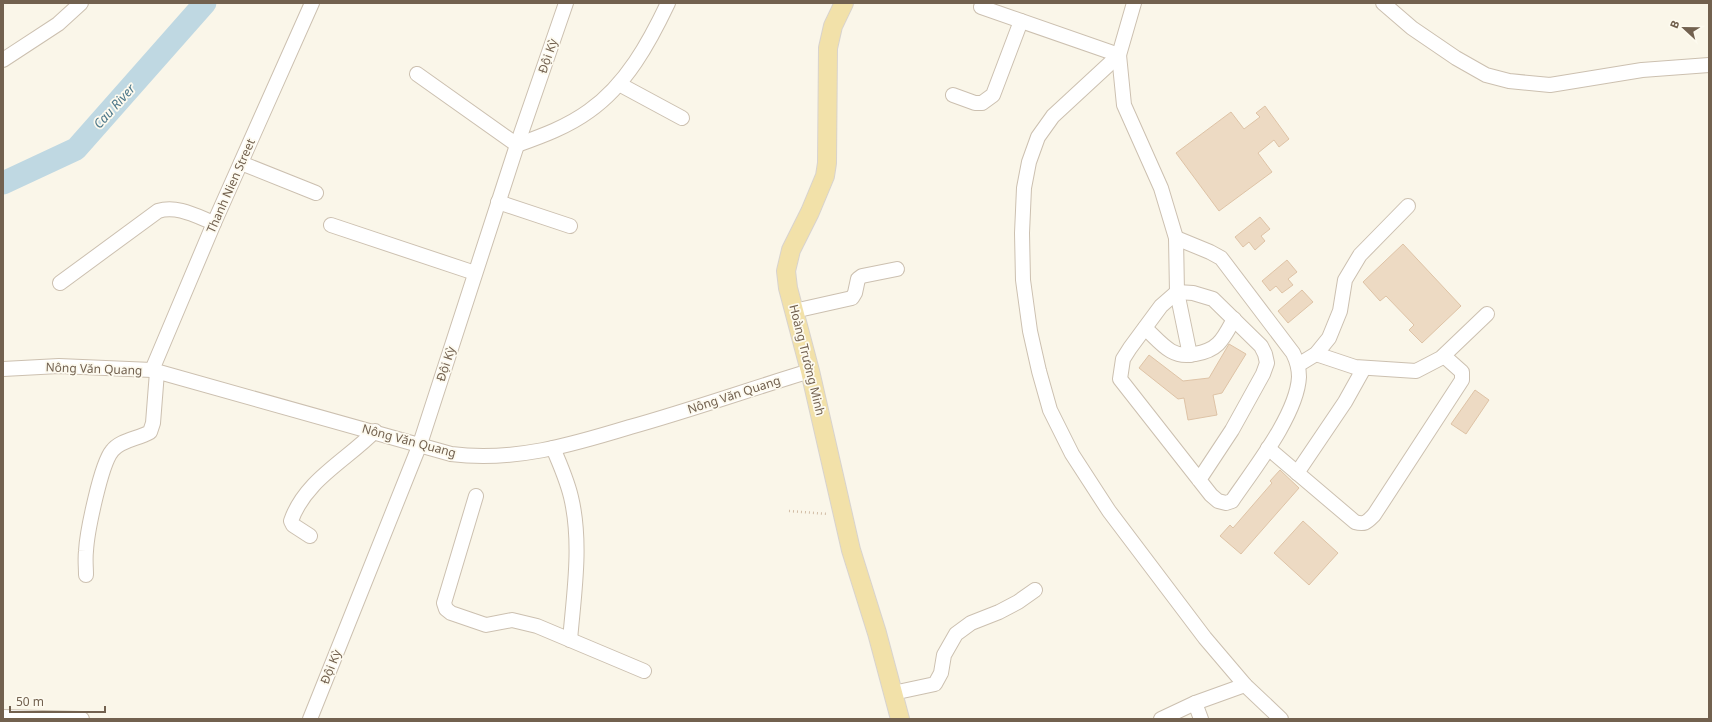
<svg xmlns="http://www.w3.org/2000/svg" width="1712" height="722" font-family="'Noto Sans',sans-serif">
<style>
.lines{fill:none;stroke-linecap:round;stroke-linejoin:round}
.river{stroke:#bfd8e2;stroke-width:23}
.building{fill:#eddac3;stroke:#dec3a6}
.minor-casing{stroke:#ccc0b0;stroke-width:16}
.major-casing{stroke:#d8d3ce;stroke-width:20}
.path{stroke:#d2bda6;stroke-width:2.5;stroke-dasharray:1 3;stroke-linecap:butt}
.minor{stroke:#fff;stroke-width:14}
.major{stroke:#f2e1a9;stroke-width:18}
.labels{text-anchor:middle;stroke-width:3.5;stroke-linejoin:round;paint-order:stroke}
.street-label{font-size:12px;fill:#72614f;stroke:#fdfaef}
.water-label{font-size:13px;font-style:italic;fill:#4e788a;stroke:#fdfaef}
</style>
<rect width="100%" height="100%" fill="#faf6e9"/>
<g class="lines">
<polyline class="river" points="3,183 76,149 205,3"/>
</g>
<g class="building">
<polygon points="1265,106 1289,139 1279,147 1274,140 1258,153 1272,172 1219,211 1176,153 1231,112 1244,129 1260,117 1256,113"/>
<polygon points="1260,217 1270,229 1261,236 1265,241 1255,250 1249,242 1243,247 1235,237"/>
<polygon points="1403,244 1461,306 1422,343 1409,330 1414,325 1386,296 1380,301 1363,282"/>
<polygon points="1287,260 1297,272 1288,279 1293,285 1282,293 1276,286 1270,291 1262,281"/>
<polygon points="1302,290 1313,302 1288,323 1278,311"/>
<polygon points="1229,344 1246,354 1222,393 1213,395 1217,415 1188,420 1184,398 1178,399 1139,368 1149,355 1183,381 1209,378"/>
<polygon points="1475,390 1489,400 1466,434 1451,424"/>
<polygon points="1280,470 1299,488 1241,554 1220,536 1230,525 1233,528 1272,483 1270,481"/>
<polygon points="1303,521 1338,553 1309,585 1274,553"/>
</g>
<g class="lines">
<g class="minor-casing">
<g id="minor">
<polyline points="1134,3 1119,55 1053,116 1038,137 1029,162 1024,188 1022,233 1023,280 1030,331 1039,371 1050,410 1072,454 1109,511 1205,638 1245,685 1281,719"/>
<polyline points="1383,3 1412,28 1456,58 1486,75 1509,81 1550,85 1642,70 1709,65"/>
<polyline points="981,7 1119,55 1124,105 1161,188 1176,238 1177,292 1190,355"/>
<polyline points="3,60 58,24 81,3"/>
<path d="M417,74L517,145C542,136 567,127 589,111C626,85 649,43 668,3"/>
<polyline points="619,84 682,118"/>
<polyline points="953,95 975,103 982,103 993,95 1021,21"/>
<polyline points="241,163 316,193"/>
<polyline points="498,202 570,226"/>
<polyline points="331,225 475,273"/>
<path d="M1176,238L1210,252L1221,258L1293,353C1297,361 1299,368 1299,377C1297,415 1253,470 1232,501L1226,503L1218,501L1211,495L1120,379L1123,359L1130,348L1161,306L1177,292L1193,293L1213,299L1261,346L1265,354L1267,363L1263,374L1232,430L1199,480"/>
<path d="M60,283L158,211C177,205 196,216 214,223"/>
<polyline points="794,311 852,298 855,293 858,279 862,276 897,269"/>
<path d="M1145,328C1153,335 1161,345 1171,351C1178,355 1187,356 1195,354C1219,350 1223,339 1234,319"/>
<polyline points="1316,354 1355,367 1416,371 1441,358 1487,314"/>
<polyline points="1298,365 1316,354 1329,338 1340,311 1345,280 1360,255 1408,206"/>
<path d="M3,369L59,366L152,370L451,454C514,462 571,445 630,427C691,410 750,389 810,371"/>
<polyline points="152,370 214,223 312,3"/>
<path d="M553,448C560,464 567,480 571,497C582,543 574,593 570,640"/>
<path d="M1268,448L1355,522C1365,525 1367,522 1374,515L1462,380V372L1444,356"/>
<polyline points="1297,473 1345,402 1364,368"/>
<polyline points="476,496 444,603 446,609 451,613 486,625 512,620 537,626 644,671"/>
<path d="M310,536L293,525L291,521C305,480 347,460 375,431"/>
<path d="M86,575C86,567 85,559 86,551C87,532 101,464 112,451C120,440 138,439 150,432L153,423L157,372"/>
<polyline points="893,693 935,684 941,673 944,655 956,634 971,623 999,612 1018,602 1035,590"/>
<polyline points="1195,703 1201,719"/>
<polyline points="3,717 82,719"/>
<polyline points="310,719 420,444 517,145 566,3"/>
<polyline points="1161,719 1195,703 1245,685"/>
</g>
</g>
<g class="major-casing">
<polyline id="major" points="844,3 833,26 828,48 827,163 825,176 810,212 791,250 786,271 788,288 810,371 851,550 877,633 900,719"/>
</g>
<polyline class="path" points="789,511 828,514"/>
<use href="#minor" class="minor"/>
<use href="#major" class="major"/>
</g>
<g class="labels">
<g class="street-label">
<text transform="translate(548 56) rotate(-71)" y="4">Đội Kỳ</text>
<text transform="translate(231 186) rotate(-66)" y="4">Thanh Nien Street</text>
<text transform="translate(807 360) rotate(76)" y="4">Hoàng Trường Minh</text>
<text transform="translate(446 364) rotate(-72)" y="4">Đội Kỳ</text>
<text transform="translate(94 369) rotate(2)" y="4">Nông Văn Quang</text>
<text transform="translate(734 395) rotate(-18)" y="4">Nông Văn Quang</text>
<text transform="translate(409 441) rotate(15)" y="4">Nông Văn Quang</text>
<text transform="translate(331 667) rotate(-68)" y="4">Đội Kỳ</text>
</g>
<g class="water-label">
<text transform="translate(114 106) rotate(-48)" y="5">Cau River</text>
</g>
</g>
<rect width="1712" height="722" fill="none" stroke="#72614f" stroke-width="8"/>
<g transform="translate(1684 28) rotate(292)" stroke="#fdfaef" stroke-width="3" paint-order="stroke">
<path d="M0-3L7 15L0 10L-7 15Z" fill="#72614f"/>
<text y="-6" font-size="11" font-weight="bold" text-anchor="middle" fill="#72614f">B</text>
</g>
<path d="M10 706v6h95v-6" fill="none" stroke="#72614f" stroke-width="2"/>
<text x="16" y="706" font-size="12" fill="#72614f" stroke="#fdfaef" stroke-width="3" paint-order="stroke">50 m</text>
</svg>
